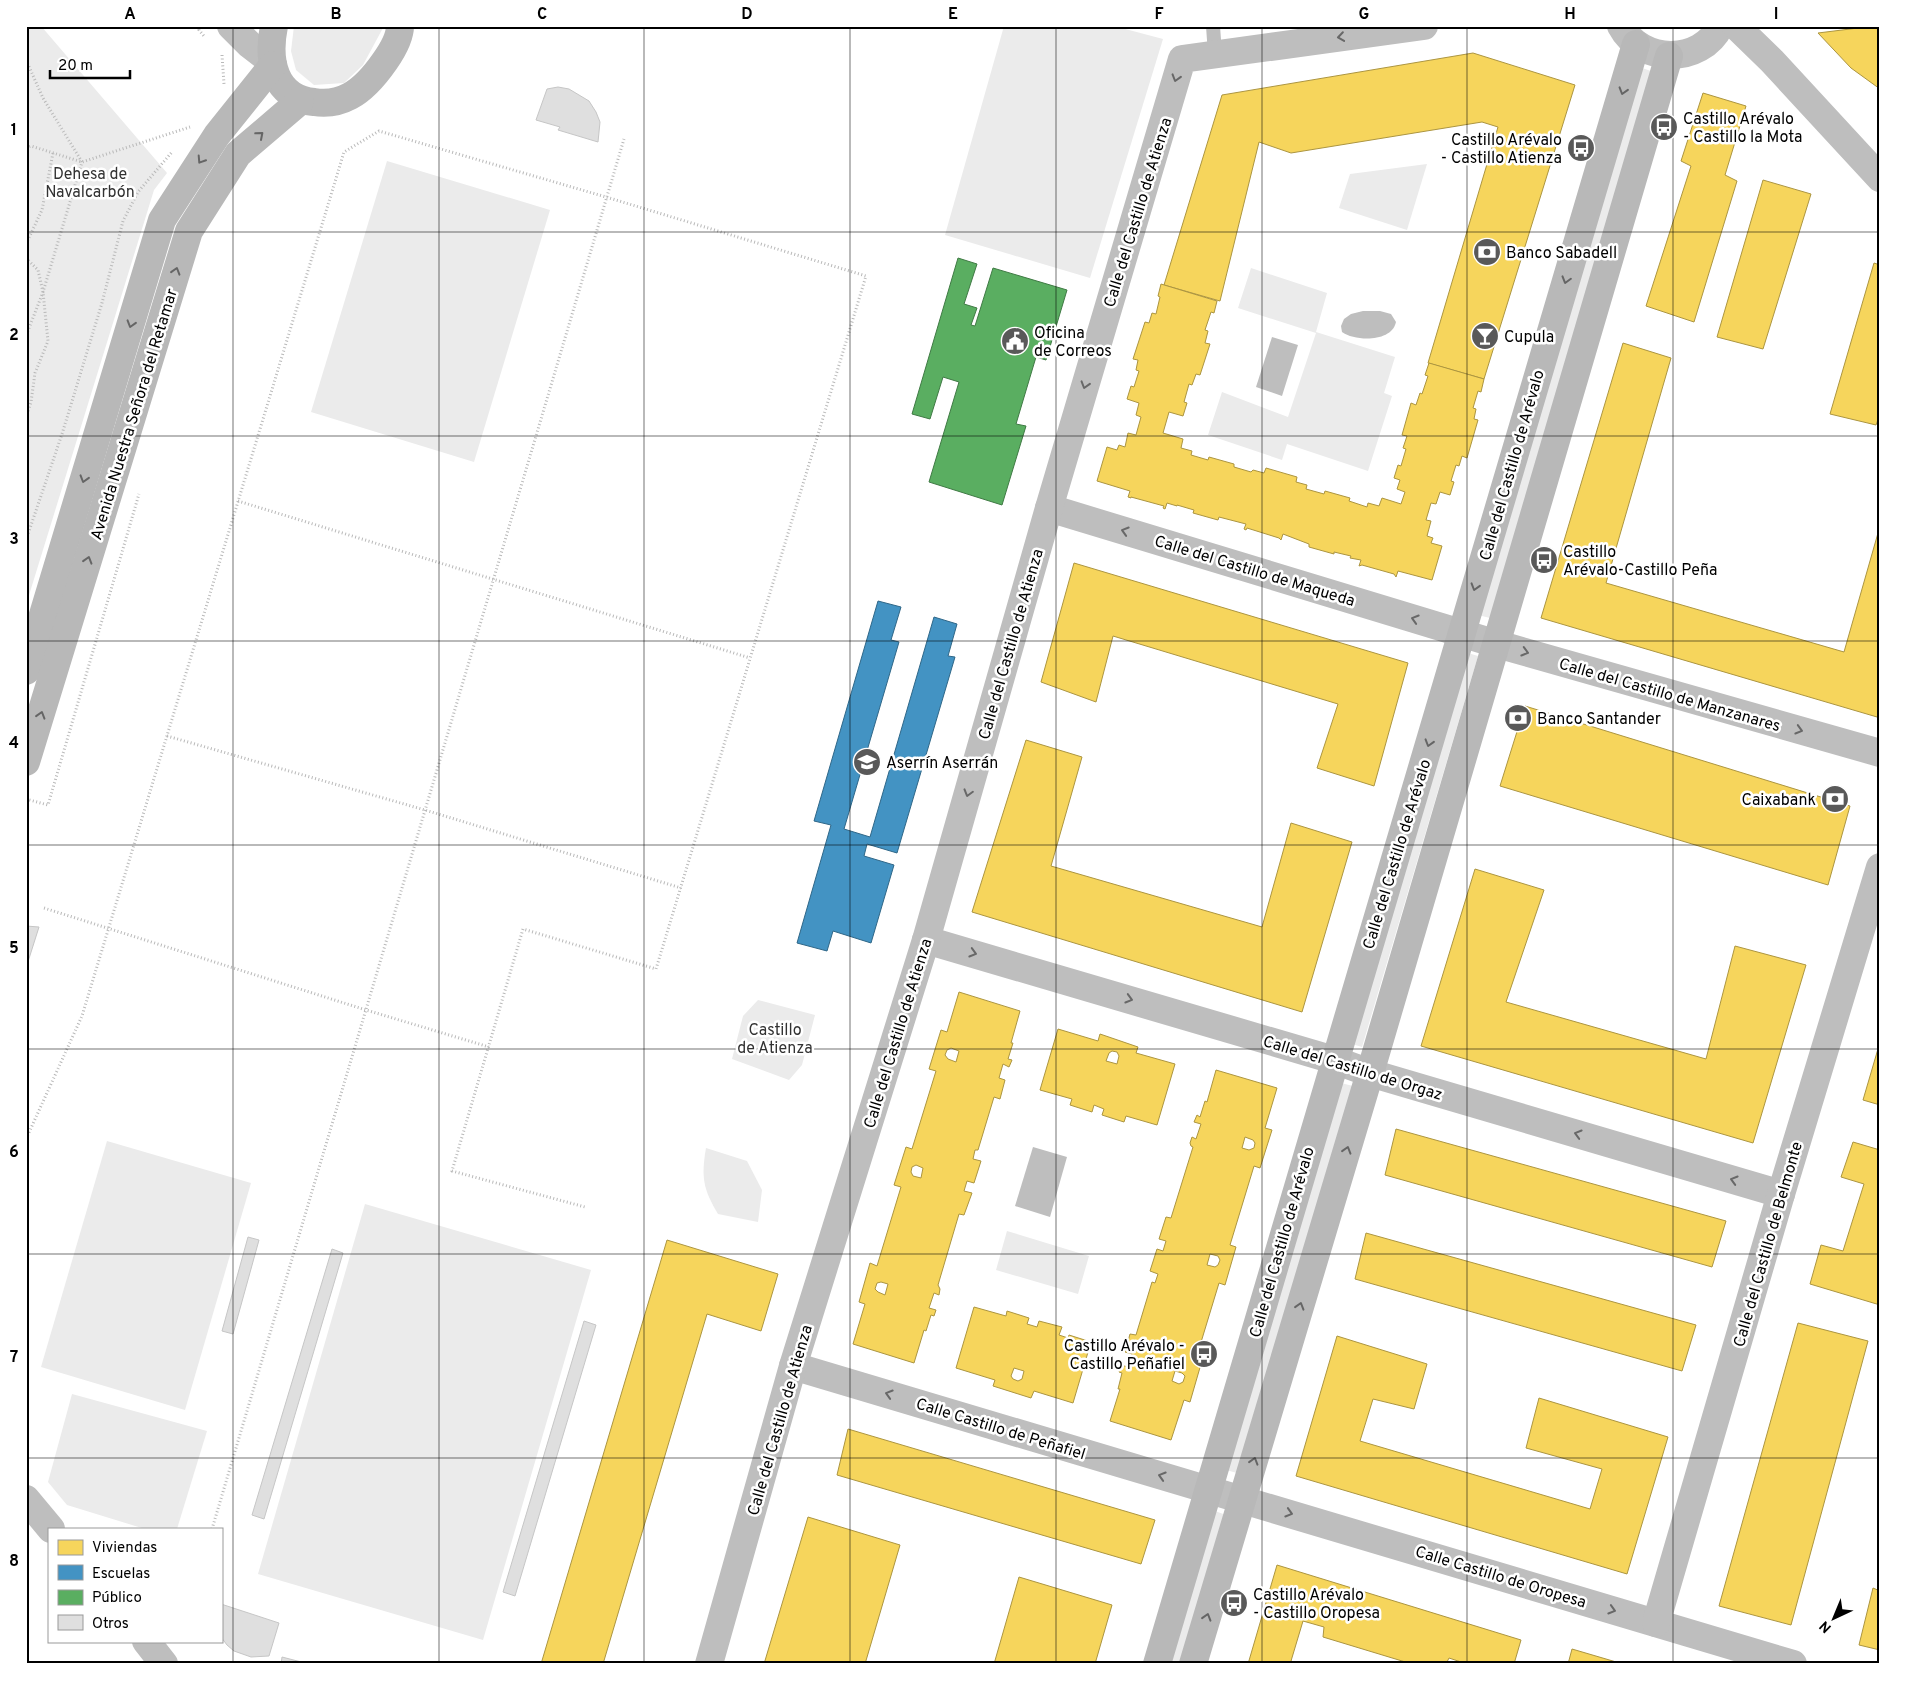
<svg xmlns="http://www.w3.org/2000/svg" width="1906" height="1690" font-family="Overpass,sans-serif">
<style>
.green{fill:#ebebeb}
.water{fill:#bebebe}
.homes{fill:#f6d55c;stroke:#ac9540;fill-rule:evenodd}
.schools{fill:#4393c3;stroke:#2f6788}
.public{fill:#5aae61;stroke:#3f7a44}
.building{fill:#dfdfdf;stroke:#c6c6c6}
.lines{fill:none;stroke-linecap:round;stroke-linejoin:round}
.path{stroke:#b9b9b9;stroke-width:3;stroke-dasharray:1 2.5;stroke-linecap:butt}
.lane{stroke:#bebebe;stroke-width:14}
.street{stroke:#bebebe;stroke-width:28}
.secondary{stroke:#b8b8b8;stroke-width:28}
.oneway{stroke:#686868}
.oneway2{stroke:#656565}
.grid{fill:none;stroke:#000;stroke-width:1;stroke-opacity:0.55}
.labels{text-anchor:middle;stroke-width:5;stroke-linejoin:round;paint-order:stroke}
.poi-label{font-size:16px;fill:#000;stroke:#fff;text-anchor:start}
.park-label{font-size:16px;fill:#323232;stroke:#fff}
.street-label{font-size:16px;fill:#000;stroke:#fff}
.neatline{fill:none;stroke:#000;stroke-width:2}
.grid-label{font-size:16px;text-anchor:middle;font-weight:bold;fill:#000}
</style>
<rect width="100%" height="100%" fill="#fff"/>
<g class="green">
<polygon points="26,26 41,26 167,173 154,190 26,605"/>
<polygon points="294,26 384,26 363,65 344,83 314,85 296,70 291,51"/>
<polygon points="1004,26 1114,26 1163,39 1090,278 945,235"/>
<polygon points="1639,67 1651,71 1490,618 1478,615"/>
<polygon points="387,161 550,210 474,462 311,412"/>
<polygon points="1427,164 1407,230 1339,208 1350,174"/>
<polygon points="1251,268 1327,293 1316,332 1395,357 1384,393 1392,396 1368,471 1287,444 1282,460 1208,435 1222,392 1288,417 1316,333 1238,308"/>
<polygon points="1468,653 1478,656 1362,1047 1352,1044"/>
<polygon points="758,1000 815,1015 802,1065 789,1080 732,1059 743,1016"/>
<polygon points="1341,1083 1353,1086 1237,1473 1226,1470"/>
<polygon points="107,1141 251,1183 185,1410 41,1367"/>
<path d="M706,1148L747,1161L762,1190L758,1222L718,1214C703,1189 701,1177 706,1148Z"/>
<polygon points="365,1204 591,1270 483,1640 258,1574"/>
<polygon points="1007,1231 1089,1256 1078,1294 996,1270"/>
<polygon points="72,1394 207,1431 177,1529 145,1529 67,1505 48,1482"/>
<polygon points="1215,1511 1226,1515 1181,1664 1170,1664"/>
</g>
<g class="water">
<path d="M1363,311H1380L1391,314L1396,322C1392,342 1356,342 1342,332L1341,326L1344,319L1351,314Z"/>
<polygon points="1272,337 1298,345 1282,396 1256,387"/>
<polygon points="1033,1147 1067,1157 1050,1217 1015,1206"/>
</g>
<g class="homes">
<polygon points="1866,27 1880,27 1880,89 1851,68 1818,33"/>
<polygon points="1473,53 1575,85 1484,379 1428,363 1498,127 1482,122 1291,153 1259,142 1220,301 1164,285 1222,95"/>
<polygon points="1703,93 1746,106 1725,175 1737,181 1694,322 1646,306 1691,166 1681,161"/>
<polygon points="1763,180 1811,194 1763,349 1717,337"/>
<polygon points="1874,263 1880,265 1880,414 1876,425 1830,414"/>
<polygon points="1161,284 1217,301 1214,313 1211,312 1205,330 1208,331 1205,343 1210,344 1200,375 1196,374 1192,385 1189,384 1184,402 1187,403 1183,416 1169,412 1163,433 1183,439 1181,448 1192,451 1191,455 1208,460 1209,457 1234,464 1234,467 1251,472 1253,470 1264,473 1266,468 1297,477 1296,482 1307,485 1306,489 1324,494 1325,491 1350,498 1349,501 1367,507 1368,503 1379,506 1382,498 1401,504 1405,492 1397,489 1400,480 1394,478 1398,465 1401,466 1406,449 1403,448 1407,436 1402,435 1411,403 1416,405 1420,393 1422,394 1428,376 1425,375 1429,363 1484,379 1481,392 1478,391 1473,408 1476,409 1474,419 1478,420 1467,458 1462,456 1459,466 1456,465 1451,481 1454,482 1450,495 1440,492 1436,504 1431,503 1426,520 1431,521 1427,536 1433,538 1431,543 1442,546 1432,580 1398,571 1396,577 1394,574 1362,565 1359,566 1361,560 1350,558 1351,556 1334,552 1334,554 1309,547 1309,544 1283,534 1281,540 1279,538 1247,528 1246,530 1244,529 1246,524 1219,517 1218,520 1193,513 1194,510 1177,505 1177,506 1167,503 1165,509 1163,508 1164,506 1131,497 1131,498 1128,497 1130,491 1097,481 1107,447 1117,450 1119,445 1125,447 1128,433 1136,435 1141,417 1136,415 1139,403 1127,399 1131,386 1134,387 1139,371 1136,370 1138,360 1133,359 1145,322 1149,323 1152,313 1156,314 1160,297 1158,296"/>
<polygon points="1623,343 1671,358 1606,583 1844,652 1880,526 1880,708 1877,717 1541,618"/>
<polygon points="1074,563 1408,663 1374,786 1317,768 1338,704 1113,636 1096,702 1041,682"/>
<polygon points="1525,706 1850,806 1828,885 1500,786"/>
<polygon points="1026,740 1082,757 1051,866 1262,927 1291,823 1352,842 1302,1012 972,912"/>
<polygon points="1475,869 1544,890 1506,1002 1706,1059 1735,946 1806,965 1753,1143 1421,1046"/>
<path d="M959,992L1020,1011L1011,1043H1013L1008,1059L1012,1060L1009,1067L1003,1064L999,1078L1005,1080L1000,1099L994,1097L978,1150H975L973,1159L981,1161L974,1183L967,1181L964,1191L972,1193L964,1215L959,1214L938,1285L940,1289L939,1295L934,1293L929,1308L936,1310L934,1316L931,1315L926,1331L924,1330L914,1363L853,1344L865,1304L859,1302L870,1263L877,1266L901,1187L894,1185L906,1147L912,1149L936,1071L929,1069L941,1030L947,1032ZM951,1048L959,1051L956,1062L948,1059L945,1055L947,1050ZM916,1165L923,1168L921,1178L913,1176L911,1172L912,1167ZM881,1282L888,1284L885,1295L878,1292L875,1289L877,1283Z"/>
<path d="M1058,1029L1098,1041L1100,1034L1138,1047L1136,1053L1175,1064L1157,1125L1126,1116L1124,1122L1102,1115L1104,1109L1094,1105L1092,1112L1070,1105L1072,1099L1040,1090ZM1112,1051L1117,1052L1119,1056L1117,1064L1106,1061L1109,1053Z"/>
<polygon points="1880,1042 1880,1105 1863,1100"/>
<path d="M1216,1070L1277,1088L1265,1128L1272,1130L1260,1168L1254,1166L1230,1245L1236,1247L1225,1285L1219,1283L1195,1362L1201,1364L1190,1402L1184,1400L1171,1440L1110,1421L1120,1389H1118L1122,1373L1119,1372L1121,1365L1128,1367L1132,1354L1125,1352L1130,1334L1136,1335L1152,1282L1155,1283L1158,1274L1150,1271L1157,1249L1163,1251L1166,1241L1159,1239L1166,1217L1171,1218L1193,1147L1191,1146L1190,1143L1192,1137L1196,1139L1201,1124L1194,1122L1197,1115L1200,1117L1205,1101L1207,1102ZM1245,1137L1253,1140L1255,1143L1254,1148L1249,1150L1242,1148ZM1210,1254L1218,1256L1220,1260L1218,1265L1215,1267L1207,1265ZM1175,1371L1182,1373L1185,1376L1183,1382L1179,1384L1172,1381Z"/>
<polygon points="1396,1129 1726,1221 1712,1267 1385,1175"/>
<polygon points="1853,1142 1880,1150 1880,1305 1810,1284 1821,1245 1843,1251 1864,1184 1841,1177"/>
<polygon points="1366,1233 1696,1325 1682,1371 1355,1279"/>
<polygon points="667,1240 778,1274 761,1331 707,1314 603,1664 541,1664"/>
<path d="M974,1307L1006,1316L1007,1311L1029,1318L1027,1324L1037,1327L1039,1321L1062,1327L1059,1335L1068,1338L1069,1335L1091,1342L1073,1403L1034,1391L1031,1398L993,1386L995,1380L956,1368ZM1014,1368L1024,1371L1022,1379L1018,1381L1013,1379L1011,1376Z"/>
<polygon points="1798,1323 1868,1341 1791,1625 1719,1606"/>
<polygon points="1337,1336 1427,1364 1414,1409 1373,1399 1360,1441 1590,1509 1602,1469 1526,1448 1539,1398 1668,1437 1627,1574 1296,1476"/>
<polygon points="848,1429 1155,1520 1141,1564 837,1475"/>
<polygon points="808,1517 900,1545 865,1664 764,1664"/>
<polygon points="1277,1565 1521,1640 1514,1664 1467,1664 1449,1658 1446,1664 1412,1664 1323,1637 1324,1627 1303,1621 1291,1661 1297,1664 1248,1664"/>
<polygon points="1019,1577 1112,1605 1095,1664 994,1664"/>
<polygon points="1873,1588 1880,1591 1880,1650 1859,1645"/>
<polygon points="1572,1649 1623,1664 1568,1664"/>
</g>
<polygon class="schools" points="878,601 901,607 891,640 899,642 844,829 870,837 934,617 957,624 948,656 955,657 897,853 867,844 864,856 894,865 871,943 833,931 827,951 797,943 831,825 814,821"/>
<polygon class="public" points="958,258 977,264 964,304 977,308 971,325 975,326 993,268 1067,290 1046,360 1036,357 1016,424 1026,426 1002,505 929,482 959,382 943,377 930,419 912,414"/>
<g class="building">
<polygon points="558,87 569,89 589,101 596,112 600,122 598,142 558,130 560,127 536,120 547,89"/>
<polygon points="26,926 39,927 26,968"/>
<polygon points="248,1237 259,1240 233,1334 222,1331"/>
<polygon points="332,1249 343,1253 264,1519 252,1515"/>
<polygon points="584,1321 596,1325 515,1596 503,1592"/>
<polygon points="221,1604 279,1623 269,1656 251,1657 234,1651 227,1645 221,1637"/>
<polygon points="282,1657 309,1664 281,1664"/>
</g>
<g class="lines">
<g class="path">
<polyline points="200,26 199,30 204,36"/>
<polyline points="222,55 224,84"/>
<polyline points="26,60 43,98 82,162 43,292 26,336"/>
<polyline points="26,148 31,146 82,162 190,127"/>
<polyline points="26,244 42,210 53,153"/>
<polyline points="26,258 38,270 43,292 48,341 35,373 31,402 26,417"/>
<polyline points="238,501 750,658"/>
<polyline points="26,540 62,434 102,303 123,221 138,192 172,152"/>
<polyline points="167,736 425,810 681,888"/>
<polyline points="26,799 48,805 139,494"/>
<polyline points="44,908 366,1010 489,1047"/>
<polyline points="26,1139 82,1016 344,152 379,131 606,197 866,276 656,969 523,929 452,1171 585,1207"/>
<polyline points="212,1529 624,139"/>
</g>
<polyline class="lane" points="1213,26 1215,54"/>
<g class="street">
<polyline points="231,26 250,45 272,62"/>
<path d="M1621,26C1641,64 1701,65 1720,26"/>
<polyline points="1736,26 1772,61 1880,178"/>
<polyline points="1049,508 1497,644 1880,753"/>
<polyline points="926,940 1334,1060 1370,1073 1781,1194"/>
<polyline points="793,1366 1793,1664"/>
<polyline points="26,1499 51,1529"/>
<polyline points="1656,1623 1781,1194 1880,867"/>
<polyline points="146,1641 164,1664"/>
<polyline points="709,1664 793,1366 926,940 1049,508 1182,59 1424,26"/>
</g>
<g class="secondary">
<path d="M274,26C267,60 274,98 314,102C326,104 339,102 350,96C365,88 376,74 385,61C392,51 400,38 400,26"/>
<polyline points="26,671 162,220 217,135 273,65"/>
<polyline points="26,762 189,231 238,154 300,101"/>
<polyline points="1157,1664 1636,44"/>
<polyline points="1193,1664 1370,1073 1669,56"/>
</g>
</g>
<defs><path id="oneway-chevron" d="M-2-3.5L2.5 0L-2 3.5" fill="none" stroke-width="1.6" stroke-linecap="round" stroke-linejoin="round" transform="scale(1.25)"/></defs>
<g class="oneway">
<use href="#oneway-chevron" transform="translate(1341 37) rotate(172)"/>
<use href="#oneway-chevron" transform="translate(1176 78) rotate(107)"/>
<use href="#oneway-chevron" transform="translate(1085 385) rotate(107)"/>
<use href="#oneway-chevron" transform="translate(1125 531) rotate(-163)"/>
<use href="#oneway-chevron" transform="translate(1415 619) rotate(-163)"/>
<use href="#oneway-chevron" transform="translate(1525 652) rotate(16)"/>
<use href="#oneway-chevron" transform="translate(1799 730) rotate(16)"/>
<use href="#oneway-chevron" transform="translate(968 793) rotate(106)"/>
<use href="#oneway-chevron" transform="translate(973 953) rotate(16)"/>
<use href="#oneway-chevron" transform="translate(1129 999) rotate(16)"/>
<use href="#oneway-chevron" transform="translate(1578 1134) rotate(-164)"/>
<use href="#oneway-chevron" transform="translate(1734 1180) rotate(-164)"/>
<use href="#oneway-chevron" transform="translate(889 1394) rotate(-163)"/>
<use href="#oneway-chevron" transform="translate(1162 1476) rotate(-163)"/>
<use href="#oneway-chevron" transform="translate(1289 1513) rotate(17)"/>
<use href="#oneway-chevron" transform="translate(1612 1610) rotate(17)"/>
</g>
<g class="oneway2">
<use href="#oneway-chevron" transform="translate(1623 91) rotate(107)"/>
<use href="#oneway-chevron" transform="translate(260 135) rotate(-41)"/>
<use href="#oneway-chevron" transform="translate(201 160) rotate(123)"/>
<use href="#oneway-chevron" transform="translate(176 271) rotate(-73)"/>
<use href="#oneway-chevron" transform="translate(1566 280) rotate(106)"/>
<use href="#oneway-chevron" transform="translate(131 324) rotate(107)"/>
<use href="#oneway-chevron" transform="translate(84 479) rotate(107)"/>
<use href="#oneway-chevron" transform="translate(88 560) rotate(-73)"/>
<use href="#oneway-chevron" transform="translate(1475 587) rotate(107)"/>
<use href="#oneway-chevron" transform="translate(41 715) rotate(-73)"/>
<use href="#oneway-chevron" transform="translate(1429 743) rotate(107)"/>
<use href="#oneway-chevron" transform="translate(1347 1150) rotate(-73)"/>
<use href="#oneway-chevron" transform="translate(1300 1306) rotate(-73)"/>
<use href="#oneway-chevron" transform="translate(1254 1461) rotate(-73)"/>
<use href="#oneway-chevron" transform="translate(1207 1617) rotate(-73)"/>
</g>
<path class="grid" d="M233,26V1664M439,26V1664M644,26V1664M850,26V1664M1056,26V1664M1262,26V1664M1467,26V1664M1673,26V1664M26,232H1880M26,436H1880M26,641H1880M26,845H1880M26,1049H1880M26,1254H1880M26,1458H1880"/>
<defs>
<g id="bus-disc" transform="scale(1.4375)"><circle r="9.5" fill="#595959" stroke="#fff"/><path d="M-5-6H5V4H4V6H2V4H-2V6H-4V4H-5ZM-3.5-4V0h7V-4ZM-3.5 1.2v1.5H-2V1.2ZM2 1.2v1.5H3.5V1.2Z" fill="#fff"/></g>
<g id="bank-disc" transform="scale(1.4375)"><circle r="9.5" fill="#595959" stroke="#fff"/><path d="M-6-4H6V4H-6ZM0-2.3a2.3 2.3 0 1 0 0 4.6a2.3 2.3 0 1 0 0-4.6Z" fill="#fff"/></g>
<g id="bar-disc" transform="scale(1.4375)"><circle r="9.5" fill="#595959" stroke="#fff"/><path d="M-6-5H6L.8 .8V4.5H3.5V6h-7V4.5H-.8V.8Z" fill="#fff"/></g>
<g id="civic-disc" transform="scale(1.4375)"><circle r="9.5" fill="#595959" stroke="#fff"/><path d="M-.6-6.5H3V-4.5H.6V-3L4-1V1h2V6H-6V1h2V-1L-.6-3ZM-1.2 2.5V6h2.4V2.5Z" fill="#fff"/></g>
<g id="school-disc" transform="scale(1.4375)"><circle r="9.5" fill="#595959" stroke="#fff"/><path d="M0-5L7-2L0 1L-7-2ZM-4 1L0 2.5L4 1V4Q0 6-4 4Z" fill="#fff"/></g>
</defs>
<g fill-rule="evenodd">
<use href="#bus-disc" x="1664" y="127"/>
<use href="#bus-disc" x="1581" y="148"/>
<use href="#bank-disc" x="1487" y="252"/>
<use href="#bar-disc" x="1485" y="336"/>
<use href="#civic-disc" x="1015" y="341"/>
<use href="#bus-disc" x="1544" y="560"/>
<use href="#bank-disc" x="1518" y="718"/>
<use href="#school-disc" x="867" y="762"/>
<use href="#bank-disc" x="1835" y="799"/>
<use href="#bus-disc" x="1204" y="1354"/>
<use href="#bus-disc" x="1234" y="1603"/>
</g>
<g class="labels">
<g class="poi-label">
<text x="1683" y="124">Castillo Arévalo<tspan x="1683" dy="18">- Castillo la Mota</tspan></text>
<text x="1562" y="145" text-anchor="end">Castillo Arévalo<tspan x="1562" dy="18">- Castillo Atienza</tspan></text>
<text x="1506" y="258">Banco Sabadell</text>
<text x="1034" y="338">Oficina<tspan x="1034" dy="18">de Correos</tspan></text>
<text x="1504" y="342">Cupula</text>
<text x="1563" y="557">Castillo<tspan x="1563" dy="18">Arévalo-Castillo Peña</tspan></text>
<text x="1537" y="724">Banco Santander</text>
<text x="886" y="768">Aserrín Aserrán</text>
<text x="1816" y="805" text-anchor="end">Caixabank</text>
<text x="1185" y="1351" text-anchor="end">Castillo Arévalo -<tspan x="1185" dy="18">Castillo Peñafiel</tspan></text>
<text x="1253" y="1600">Castillo Arévalo<tspan x="1253" dy="18">- Castillo Oropesa</tspan></text>
</g>
<g class="park-label">
<text x="90" y="179">Dehesa de<tspan x="90" dy="18">Navalcarbón</tspan></text>
<text x="775" y="1035">Castillo<tspan x="775" dy="18">de Atienza</tspan></text>
</g>
<g class="street-label">
<text transform="translate(1137 212) rotate(-73)" y="6">Calle del Castillo de Atienza</text>
<text transform="translate(133 414) rotate(-73)" y="6">Avenida Nuestra Señora del Retamar</text>
<text transform="translate(1511 465) rotate(-74)" y="6">Calle del Castillo de Arévalo</text>
<text transform="translate(1255 570) rotate(17)" y="6">Calle del Castillo de Maqueda</text>
<text transform="translate(1010 644) rotate(-74)" y="6">Calle del Castillo de Atienza</text>
<text transform="translate(1670 694) rotate(16)" y="6">Calle del Castillo de Manzanares</text>
<text transform="translate(1396 854) rotate(-73)" y="6">Calle del Castillo de Arévalo</text>
<text transform="translate(897 1033) rotate(-73)" y="6">Calle del Castillo de Atienza</text>
<text transform="translate(1353 1067) rotate(17)" y="6">Calle del Castillo de Orgaz</text>
<text transform="translate(1281 1242) rotate(-74)" y="6">Calle del Castillo de Arévalo</text>
<text transform="translate(1767 1244) rotate(-74)" y="6">Calle del Castillo de Belmonte</text>
<text transform="translate(779 1420) rotate(-74)" y="6">Calle del Castillo de Atienza</text>
<text transform="translate(1001 1428) rotate(17)" y="6">Calle Castillo de Peñafiel</text>
<text transform="translate(1501 1576) rotate(17)" y="6">Calle Castillo de Oropesa</text>
</g>
</g>
<rect width="1906" height="1690" fill="none" stroke="#ffffff" stroke-width="55"/>
<rect x="48" y="1528" width="175" height="115" fill="#ffffff" stroke="#999999"/>
<rect x="58" y="1540" width="25" height="15" fill="#f6d55c" stroke="#999999"/>
<text x="92" y="1552" font-size="15" fill="#000000">Viviendas</text>
<rect x="58" y="1565" width="25" height="15" fill="#4393c3" stroke="#999999"/>
<text x="92" y="1578" font-size="15" fill="#000000">Escuelas</text>
<rect x="58" y="1590" width="25" height="15" fill="#5aae61" stroke="#999999"/>
<text x="92" y="1602" font-size="15" fill="#000000">Público</text>
<rect x="58" y="1615" width="25" height="15" fill="#dfdfdf" stroke="#999999"/>
<text x="92" y="1628" font-size="15" fill="#000000">Otros</text>
<g transform="translate(1834 1618) rotate(224)" stroke="#ffffff" stroke-width="4" paint-order="stroke">
<path d="M0-4L9 19L0 12L-9 19Z" fill="#000000"/>
<text y="-8" font-size="14" font-weight="bold" text-anchor="middle" fill="#000000">N</text>
</g>
<path d="M50 70v8h80v-8" fill="none" stroke="#000000" stroke-width="2.5"/>
<text x="58" y="70" font-size="15" fill="#000000" stroke="#ffffff" stroke-width="4" paint-order="stroke">20 m</text>
<rect x="28" y="28" width="1850" height="1634" class="neatline"/>
<g class="grid-label">
<text x="130" y="19">A</text>
<text x="336" y="19">B</text>
<text x="542" y="19">C</text>
<text x="747" y="19">D</text>
<text x="953" y="19">E</text>
<text x="1159" y="19">F</text>
<text x="1364" y="19">G</text>
<text x="1570" y="19">H</text>
<text x="1776" y="19">I</text>
<text x="14" y="135">1</text>
<text x="14" y="340">2</text>
<text x="14" y="544">3</text>
<text x="14" y="748">4</text>
<text x="14" y="953">5</text>
<text x="14" y="1157">6</text>
<text x="14" y="1362">7</text>
<text x="14" y="1566">8</text>
</g>
</svg>
